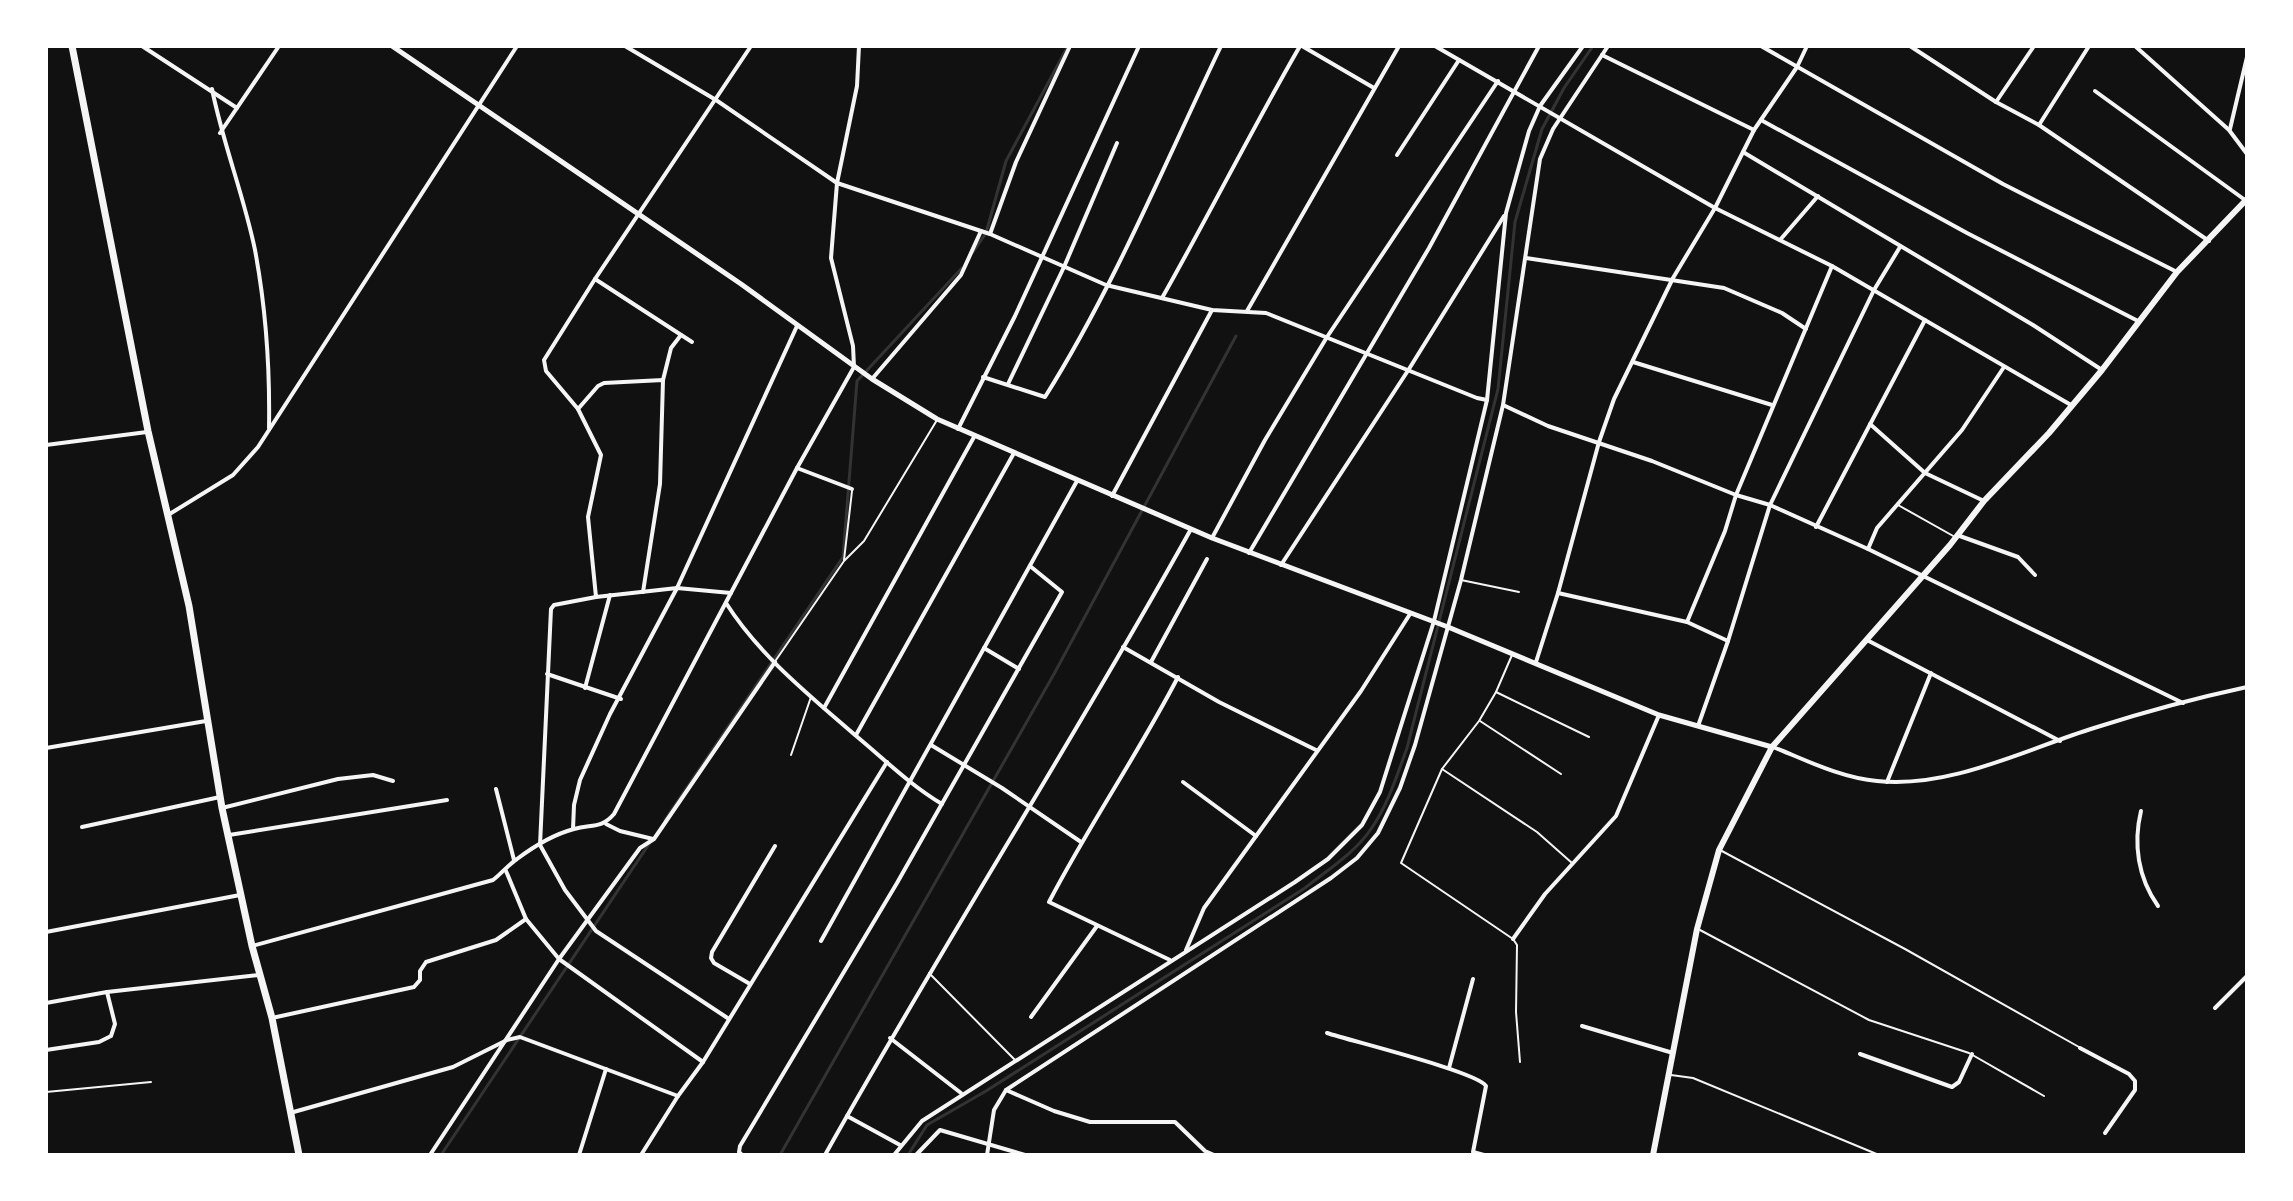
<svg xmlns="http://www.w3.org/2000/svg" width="2293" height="1201" font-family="'Open Sans',sans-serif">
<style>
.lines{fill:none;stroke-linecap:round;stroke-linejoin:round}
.stream{stroke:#333;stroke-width:3}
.service{stroke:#f5f5f5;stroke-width:2}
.minor{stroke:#f5f5f5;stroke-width:4}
.tertiary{stroke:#f5f5f5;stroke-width:5}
.secondary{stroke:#f5f5f5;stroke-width:6}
.primary{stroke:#f5f5f5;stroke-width:7}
</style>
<rect width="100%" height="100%" fill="#111"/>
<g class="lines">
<g class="stream">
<polyline points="973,252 986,233 1006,161 1068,46"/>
<polyline points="665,820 843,557 857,381 962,268"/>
<polyline points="441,1155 649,844"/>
<polyline points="780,1155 1054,674 1236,336"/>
<path d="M908,1155L927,1125L986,1091L1305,888C1327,870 1355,853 1371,829C1388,805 1397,775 1407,748L1498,389L1515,222L1542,129L1564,88L1593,46"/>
</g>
<g class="service">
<polyline points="1898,505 1955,537"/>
<polyline points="844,560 852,491"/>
<polyline points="1461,580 1519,592"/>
<polyline points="1512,655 1496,692 1479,721 1442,769 1401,863 1513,939 1517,945 1516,1012 1520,1062"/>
<polyline points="776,660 844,561 864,541 937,420"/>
<polyline points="1496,692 1589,737"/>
<polyline points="1480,721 1561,774"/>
<polyline points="791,755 811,697"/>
<polyline points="1442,769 1537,832 1572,863"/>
<polyline points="1720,850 1905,949 2079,1047"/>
<polyline points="1700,930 1869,1020 1969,1053 2044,1096"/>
<polyline points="929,973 1015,1060"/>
<polyline points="1671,1075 1693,1078 1879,1155"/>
<polyline points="46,1092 151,1082"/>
</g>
<g class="minor">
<polyline points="142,46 237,108"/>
<polyline points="625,46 716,100 837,183 990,234 1106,285 1212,310 1266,313 1477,398 1487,400"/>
<polyline points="1302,46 1374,88"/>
<polyline points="1435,46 1715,208 1832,266 2071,405"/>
<polyline points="1761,46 2003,184 2177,272"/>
<polyline points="1910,46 1996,102 2039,125 2209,241"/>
<polyline points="2135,46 2229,130 2247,154"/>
<polyline points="1602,55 1754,130"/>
<path d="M212,89C223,144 244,196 255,250C266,309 270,369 269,428"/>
<polyline points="2095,91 2245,200"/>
<polyline points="1996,102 2034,46"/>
<polyline points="1761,120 1967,233 2138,321"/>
<polyline points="2039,125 2089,46"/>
<polyline points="2230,129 2247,57"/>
<polyline points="220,133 279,46"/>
<polyline points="1743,152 2033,325 2102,370"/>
<polyline points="1397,155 1459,60"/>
<polyline points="990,234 1016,162 1070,46"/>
<polyline points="1780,240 1818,196"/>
<polyline points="1526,258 1724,288 1782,313 1806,329"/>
<polyline points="595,279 692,342"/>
<path d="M1162,298C1209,215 1252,129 1300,46"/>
<polyline points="1247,311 1399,46"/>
<polyline points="1633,362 1772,405"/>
<path d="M983,377L1045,397C1114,287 1165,163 1221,46"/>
<polyline points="872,379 961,275 981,231"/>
<polyline points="663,380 671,348 681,335"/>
<polyline points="1008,384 1064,267 1117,143"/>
<polyline points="1503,405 1548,426 1652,461 1736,495 1770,505 1868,549 2183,703"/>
<polyline points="578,409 598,386 604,383 663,380 660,484 643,592"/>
<polyline points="1870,424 1925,473 1984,501"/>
<polyline points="958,429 1015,316 1139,46"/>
<polyline points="46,445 147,432"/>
<polyline points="797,468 852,489"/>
<polyline points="1112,496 1212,310"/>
<polyline points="168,515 233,475 258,447 517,46"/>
<polyline points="1816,527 1925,320"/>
<polyline points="1957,535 2018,557 2035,575"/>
<polyline points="1212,538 1265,440 1327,337 1498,81"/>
<polyline points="1868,549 1877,528 1962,430 2004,367"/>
<polyline points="1249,553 1429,248 1539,46"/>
<polyline points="1281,565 1409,369 1504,216"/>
<polyline points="731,593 677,588 596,597 588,517 601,455 578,409 546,371 544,360 595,279 751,46"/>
<polyline points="1558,593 1687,622 1728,641"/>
<polyline points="596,597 554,605 551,609 540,845 565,890 596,931 729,1019"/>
<path d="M726,603C759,655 809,695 855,735C884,759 910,785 942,804"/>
<polyline points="1687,622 1725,531 1736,495 1832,266"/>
<polyline points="1867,640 2060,741"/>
<polyline points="1123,647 1219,702 1316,750"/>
<polyline points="984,648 1019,669"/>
<polyline points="1151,662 1207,559"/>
<polyline points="1536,662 1558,593 1599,442 1614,399 1673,278 1715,208 1754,130 1797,67 1807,46"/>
<polyline points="547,674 621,699"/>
<polyline points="585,688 610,595"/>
<polyline points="824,708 974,437"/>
<polyline points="1698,726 1728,641 1770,505 1874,290 1900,247"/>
<polyline points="856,735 1014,453"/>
<polyline points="931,745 1002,788 1081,842"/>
<path d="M1773,747C1806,760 1841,778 1877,781C1950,789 2026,749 2094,728C2144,712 2196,698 2247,687"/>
<polyline points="46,748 206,721"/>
<polyline points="1183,782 1256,836"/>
<polyline points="1887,782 1931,673"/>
<polyline points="496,789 514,860"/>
<polyline points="222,808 338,779 373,775 393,781"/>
<path d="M2141,811C2133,844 2138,878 2158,906"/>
<polyline points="606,824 620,831 653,839"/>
<polyline points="82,827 220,797"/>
<polyline points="573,829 574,805 580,780 610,714 677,588 797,326"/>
<polyline points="229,835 447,800"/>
<polyline points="506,871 526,919 559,959 703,1062"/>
<polyline points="46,932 240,895"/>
<polyline points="1513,939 1545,894 1616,816 1659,715"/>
<polyline points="821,941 1077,481"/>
<path d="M252,946L493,880C502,873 508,865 517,859C533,847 555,834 574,829C592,824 601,829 614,814L797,468L854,367L853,346L831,258L837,183L857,86L859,46"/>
<polyline points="1186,950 1204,908 1361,691 1410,614"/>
<path d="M1170,960L1049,902C1089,825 1138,754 1178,677"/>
<polyline points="750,984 714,963 711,958 712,952 775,846"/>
<polyline points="46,1003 107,992 259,975"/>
<polyline points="2215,1008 2247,976"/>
<polyline points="1031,1017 1097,926"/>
<polyline points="272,1018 414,987 420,980 420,971 426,962 496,940 526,919"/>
<polyline points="1582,1026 1673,1053"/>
<path d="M1327,1033C1351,1041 1478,1072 1486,1086L1473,1152L1484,1155"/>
<polyline points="890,1038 961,1093"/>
<polyline points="2080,1048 2129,1074 2135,1081 2135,1090 2105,1133"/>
<polyline points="46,1050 99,1042 111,1036 115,1024 107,992"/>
<polyline points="1860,1054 1952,1087 1959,1082 1972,1054"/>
<polyline points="1449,1068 1473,979"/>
<polyline points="1006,1090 1054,1111 1090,1122 1175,1122 1205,1151 1214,1155"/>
<polyline points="290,1113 453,1067 507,1040 520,1037 678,1096"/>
<polyline points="847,1116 900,1145"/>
<polyline points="430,1155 559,959 640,848 654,839 775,662"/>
<polyline points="579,1155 606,1069"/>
<polyline points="641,1155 678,1096 703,1062 887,762"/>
<polyline points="742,1155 739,1152 740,1146 897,883 1062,592 1030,566"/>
<path d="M825,1155C943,944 1074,740 1191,529"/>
<polyline points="894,1155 922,1121 1295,882 1328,859 1362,825 1380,792 1434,621 1487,400 1506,213 1529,131 1540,106 1583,46"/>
<polyline points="916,1155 940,1130 1025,1155"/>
<polyline points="987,1155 994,1110 1006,1090 1331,878 1357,858 1378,833 1400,788 1415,745 1461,580 1503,405 1540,159 1553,129 1608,46"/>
</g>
<polyline class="tertiary" points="392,46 741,284 872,379 937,419 1212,538 1448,627 1659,715 1772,747"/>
<polyline class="secondary" points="1653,1155 1697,929 1719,850 1772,747 1950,545 1984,501 2049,433 2102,370 2177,272 2247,199"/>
<polyline class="primary" points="72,46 148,431 189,606 222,808 252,946 272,1018 299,1155"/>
</g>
<rect width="2293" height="1201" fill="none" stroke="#ffffff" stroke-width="96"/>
</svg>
